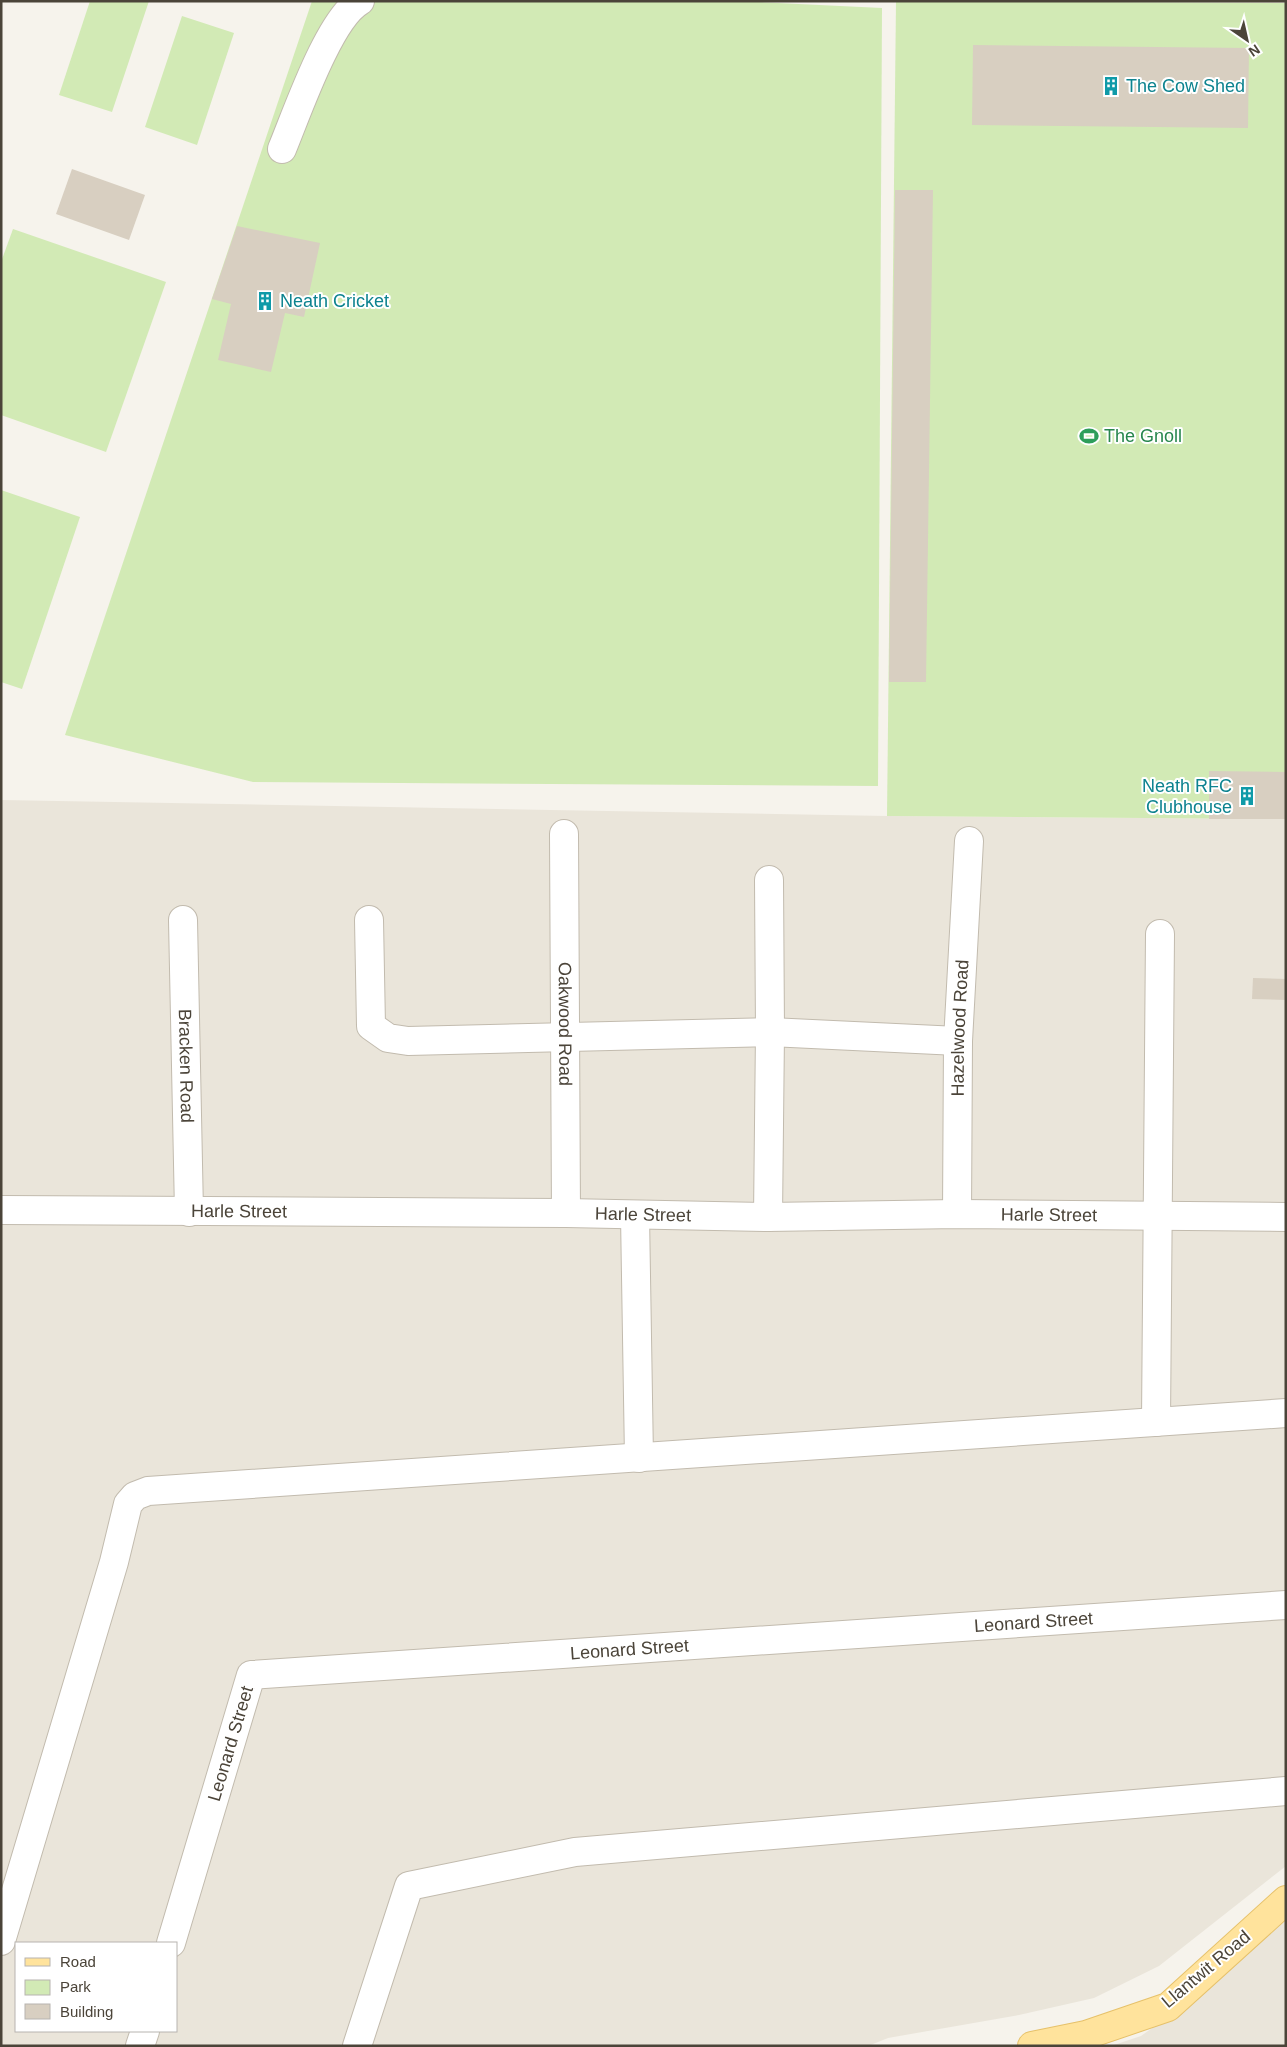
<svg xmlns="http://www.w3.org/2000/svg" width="1287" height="2047" font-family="Arial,sans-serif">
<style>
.residential{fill:#eae5da;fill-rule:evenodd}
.green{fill:#d2eab5}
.building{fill:#d8cfc1}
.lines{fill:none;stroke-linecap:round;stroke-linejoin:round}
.minor-casing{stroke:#c2bbae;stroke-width:30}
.major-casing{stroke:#e6c16a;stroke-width:30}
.minor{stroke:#fff;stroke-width:28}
.major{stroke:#ffe39c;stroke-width:28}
.labels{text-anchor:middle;stroke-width:4;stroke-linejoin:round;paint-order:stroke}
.culture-label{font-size:18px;fill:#0d838f;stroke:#fff;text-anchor:start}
.leisure-label{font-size:18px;fill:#27864d;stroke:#fff;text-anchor:start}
.street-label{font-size:18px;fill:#4b4439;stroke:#fff}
</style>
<rect width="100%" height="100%" fill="#f6f3ec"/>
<g class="residential">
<polygon points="1286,1 1286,3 1139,2 1140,1"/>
<path d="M1,800L887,816L1286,819V1866L1159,1966L1094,1998L1019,2015L888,2038L868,2046H1ZM16,1943H176V2031H16Z"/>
<polygon points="1286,1918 1286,2046 1111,2046 1141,2036 1190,2001"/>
</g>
<g class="green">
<polygon points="90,1 149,1 112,112 59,95"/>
<polygon points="312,1 737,1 882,8 878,786 253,782 65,735"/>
<polygon points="896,1 1286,3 1286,819 887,816"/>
<polygon points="182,16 234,33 197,145 145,127"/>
<polygon points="13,229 166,282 106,452 1,415 1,262"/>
<polygon points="1,490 80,517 22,689 1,682"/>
</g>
<g class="building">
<polygon points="973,45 1249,48 1248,128 972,125"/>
<polygon points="72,169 145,195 129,240 56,214"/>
<polygon points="895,190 933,190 926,682 889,682"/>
<polygon points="237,226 320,243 304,317 285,313 271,372 218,360 231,304 212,299"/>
<polygon points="1209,771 1286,772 1286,819 1209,819"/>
<polygon points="1253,978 1286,979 1286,1000 1252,999"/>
</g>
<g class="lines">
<g class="minor-casing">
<g id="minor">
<path d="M282,149C297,113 329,19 360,1"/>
<path id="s1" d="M564,834L566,1213"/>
<path id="s2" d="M183,920L189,1212"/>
<polyline points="369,920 371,1026 388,1038 408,1041 770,1032 958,1041"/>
<path id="s3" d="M1,1210L566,1213L768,1217L957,1214L1286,1217"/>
<path id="s4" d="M957,1214L958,1041L969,841"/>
<polyline points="635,1215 639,1458"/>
<polyline points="768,1217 770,1032 769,880"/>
<polyline points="1156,1422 1160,934"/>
<polyline points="1,1941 114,1562 128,1504 135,1496 148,1491 1286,1413"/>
<path id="s5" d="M171,1943L251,1675L1286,1605"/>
<polyline points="140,2046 145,2031"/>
<polyline points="357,2046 409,1886 575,1852 1286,1791"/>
</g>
</g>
<g class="major-casing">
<polyline id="major" points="1032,2046 1086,2035 1168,2007 1286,1900"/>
</g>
<use href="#minor" class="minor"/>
<use href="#major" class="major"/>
</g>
<defs>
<g id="building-bare" transform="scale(1.5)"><path d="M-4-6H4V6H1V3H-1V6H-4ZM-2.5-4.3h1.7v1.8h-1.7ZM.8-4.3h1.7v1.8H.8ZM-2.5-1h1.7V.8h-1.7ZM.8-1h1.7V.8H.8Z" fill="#0f9aa8" stroke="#fff" stroke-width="2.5" paint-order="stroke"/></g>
<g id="stadium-bare" transform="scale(1.5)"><path d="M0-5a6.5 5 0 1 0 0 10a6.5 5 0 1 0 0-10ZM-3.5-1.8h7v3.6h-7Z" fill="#2e9e5b" stroke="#fff" stroke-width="2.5" paint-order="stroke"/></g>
</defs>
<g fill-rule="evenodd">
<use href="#building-bare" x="1111" y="86"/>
<use href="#building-bare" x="265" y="301"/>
<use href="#stadium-bare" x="1089" y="436"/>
<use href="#building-bare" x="1247" y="796"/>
</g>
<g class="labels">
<g class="culture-label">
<text x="1126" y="92">The Cow Shed</text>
<text x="280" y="307">Neath Cricket</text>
<text x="1232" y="792" text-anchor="end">Neath RFC<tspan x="1232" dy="21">Clubhouse</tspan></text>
</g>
<g class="leisure-label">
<text x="1104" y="442">The Gnoll</text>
</g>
<g class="street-label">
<text dy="6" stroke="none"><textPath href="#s1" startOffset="190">Oakwood Road</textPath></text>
<text dy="6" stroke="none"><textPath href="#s4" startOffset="186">Hazelwood Road</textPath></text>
<text dy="6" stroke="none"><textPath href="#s2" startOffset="146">Bracken Road</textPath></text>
<text dy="6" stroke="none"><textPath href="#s3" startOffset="238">Harle Street</textPath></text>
<text dy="6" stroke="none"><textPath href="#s3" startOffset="642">Harle Street</textPath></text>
<text dy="6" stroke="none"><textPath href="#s3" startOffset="1048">Harle Street</textPath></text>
<text dy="6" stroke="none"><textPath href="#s5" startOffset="1064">Leonard Street</textPath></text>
<text dy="6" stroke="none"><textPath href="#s5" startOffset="659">Leonard Street</textPath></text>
<text dy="6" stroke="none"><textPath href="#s5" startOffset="208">Leonard Street</textPath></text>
<text transform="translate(1206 1969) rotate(-40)" y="6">Llantwit Road</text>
</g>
</g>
<rect width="1287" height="2047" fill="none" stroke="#4b4439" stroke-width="5"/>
<rect x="15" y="1942" width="162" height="90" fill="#ffffff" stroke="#b7b4b0"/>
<rect x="25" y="1958" width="25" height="8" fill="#ffe39c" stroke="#b7b4b0"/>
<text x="60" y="1967" font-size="15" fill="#4b4439">Road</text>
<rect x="25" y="1980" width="25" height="15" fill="#d2eab5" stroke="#b7b4b0"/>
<text x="60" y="1992" font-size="15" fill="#4b4439">Park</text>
<rect x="25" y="2004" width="25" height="15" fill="#d8cfc1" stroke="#b7b4b0"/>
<text x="60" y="2017" font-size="15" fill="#4b4439">Building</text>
<g transform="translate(1247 40) rotate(146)" stroke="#ffffff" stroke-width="4" paint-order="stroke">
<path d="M0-4L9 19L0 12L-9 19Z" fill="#4b4439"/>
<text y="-8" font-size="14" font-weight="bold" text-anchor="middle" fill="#4b4439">N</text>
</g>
</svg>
